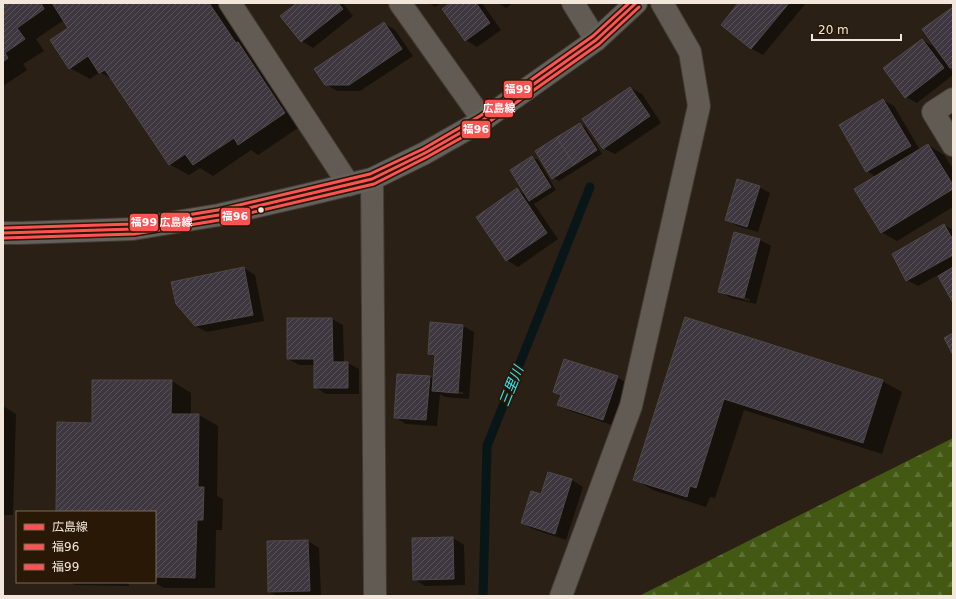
<svg xmlns="http://www.w3.org/2000/svg" width="956" height="599" font-family="'DejaVu Sans','Noto Sans JP',sans-serif">
<style>
.forest{fill:url(#forest-firs)}
.shadow{fill:#0007;fill-rule:evenodd}
.lines{fill:none;stroke-linecap:round;stroke-linejoin:round}
.stream{stroke:#091617;stroke-width:9}
.building{fill:url(#building-hatch);stroke:#4e4848}
.street-casing{stroke:#433b33;stroke-width:24}
.secondary-casing{stroke:#433b33;stroke-width:24}
.street{stroke:#625b53;stroke-width:22}
.secondary{stroke:#64615d;stroke-width:22}
.bus-1-casing{stroke:#281805;stroke-width:6}
.bus-2-casing{stroke:#281805;stroke-width:6}
.bus-3-casing{stroke:#281805;stroke-width:6}
.bus-1{stroke:#ff5353;stroke-width:3}
.bus-2{stroke:#ff5353;stroke-width:3}
.bus-3{stroke:#ff5353;stroke-width:3}
.bus-dot{fill:#f3e7dc;stroke:#281805;stroke-width:1.5}
.labels{text-anchor:middle;stroke-width:3.5;stroke-linejoin:round;paint-order:stroke}
.water-label{font-size:14px;font-style:italic;fill:#33e4fa;stroke:#281805}
.line-badge{stroke:#281805;stroke-width:1.5}
.badge-label{font-size:11px;text-anchor:middle;font-weight:bold;fill:#fff}
</style>
<defs>
<pattern id="forest-firs" width="22" height="20" patternUnits="userSpaceOnUse"><rect width="22" height="20" fill="#425813"/><path d="M5 1l3.5 6h-7zM16 11l3.5 6h-7z" fill="#5e7035"/></pattern>
<pattern id="building-hatch" width="6" height="6" patternUnits="userSpaceOnUse"><rect width="6" height="6" fill="#3e373f"/><path d="M-1 1l2-2M0 6l6-6M5 7l2-2" fill="none" stroke="#5a545a"/></pattern>
</defs>
<rect width="100%" height="100%" fill="#2a2016"/>
<polygon class="forest" points="953,438 953,596 639,596"/>
<g class="shadow">
<polygon points="3,3 220,3 304,124 258,155 251,150 213,176 200,168 189,175 169,164 113,80 100,72 90,79 70,68 51,41 70,28 64,20 36,39 44,51 23,64 27,70 3,86"/>
<polygon points="298,3 343,3 353,16 313,48 302,41"/>
<polygon points="429,3 441,3 435,7"/>
<polygon points="452,3 482,3 501,30 477,47 466,40"/>
<polygon points="498,3 513,3 506,8"/>
<polygon points="740,3 806,3 763,55 752,49 722,25"/>
<polygon points="953,9 953,69 948,66 953,73 953,75 917,103 906,97 922,40 933,46 943,60 945,59"/>
<polygon points="384,23 395,30 413,56 360,91 337,91 326,84"/>
<polygon points="630,88 642,94 661,123 615,154 603,148"/>
<polygon points="883,100 894,106 920,150 928,145 944,155 953,169 953,207 897,241 881,232 876,177 867,171"/>
<polygon points="580,124 585,127 602,154 559,181 553,178"/>
<polygon points="532,157 538,160 556,190 534,204 558,239 518,267 507,260 518,190 526,195"/>
<polygon points="759,187 770,193 758,232 737,226 726,219"/>
<polygon points="944,225 953,230 953,301 938,275 918,286 907,280"/>
<path d="M760,240L771,246L756,304L731,298L719,291ZM730,294L750,299L749,301L730,296Z"/>
<polygon points="244,268 255,275 264,321 207,332 195,326"/>
<polygon points="332,319 343,325 344,363 348,363 359,369 359,394 326,394 315,387 315,365 299,365 288,359"/>
<polygon points="686,319 882,381 902,392 882,454 744,410 715,498 710,497 706,507 653,490 634,479"/>
<path d="M431,323L463,326L474,332L469,399L445,397L440,394L437,426L406,424L395,417L398,375L430,377L434,380L436,358L429,354ZM444,391L463,392V394L444,393Z"/>
<polygon points="617,377 628,384 615,426 570,411 558,405 561,396 554,392"/>
<polygon points="172,381 191,393 191,415 199,415 218,426 217,496 223,499 222,530 216,530 215,588 164,588 153,582 155,582 155,512 57,512 93,424"/>
<polygon points="3,406 16,414 13,515 3,515"/>
<polygon points="548,473 572,480 583,487 566,540 533,529 522,523 541,496"/>
<polygon points="453,538 464,545 465,585 425,586 414,579 413,539"/>
<polygon points="308,541 319,548 321,596 277,596 269,592 268,542"/>
<polygon points="69,582 129,582 129,586 75,585"/>
</g>
<g class="lines">
<polyline class="stream" points="483,596 487,446 590,187"/>
</g>
<g class="building">
<polygon points="3,3 41,3 44,9 17,28 25,39 5,53 8,58 3,62"/>
<polygon points="52,3 209,3 236,43 238,42 285,113 238,145 234,138 193,165 185,154 169,165 105,70 99,73 88,56 69,69 50,40 68,28"/>
<polygon points="297,3 338,3 343,9 301,42 280,16"/>
<polygon points="450,3 476,3 490,23 465,41 442,9"/>
<polygon points="738,3 789,3 751,49 721,25"/>
<polygon points="953,7 953,67 950,68 922,29"/>
<polygon points="384,22 402,49 349,85 325,85 314,69"/>
<polygon points="922,39 944,68 905,98 883,68"/>
<polygon points="630,87 650,116 603,149 582,119"/>
<polygon points="883,99 911,146 866,172 839,125"/>
<polygon points="580,123 597,150 574,165 557,137"/>
<polygon points="557,137 574,165 552,179 535,151"/>
<polygon points="928,144 953,185 953,189 881,233 854,189"/>
<polygon points="532,156 551,187 529,201 510,170"/>
<polygon points="737,179 760,186 747,227 725,220"/>
<polygon points="517,188 547,233 506,261 476,217"/>
<polygon points="944,224 953,240 953,255 906,281 892,254"/>
<polygon points="734,232 760,239 744,298 718,292"/>
<polygon points="244,267 253,315 195,326 176,304 171,282"/>
<polygon points="953,267 953,303 938,276"/>
<polygon points="685,317 883,380 863,443 724,399 696,488 690,486 687,497 633,480"/>
<polygon points="287,318 332,318 333,362 348,362 348,388 314,388 314,359 287,359"/>
<polygon points="430,322 463,325 458,393 432,391 435,355 428,354"/>
<polygon points="953,333 953,355 944,338"/>
<polygon points="564,359 618,376 603,420 557,405 561,395 553,392"/>
<polygon points="397,374 430,376 426,420 394,418"/>
<polygon points="92,380 172,380 171,414 199,414 198,487 204,487 203,520 197,520 195,578 155,577 155,512 56,512 57,422 92,423"/>
<polygon points="548,472 572,479 555,534 521,523 531,491 541,494"/>
<polygon points="453,537 454,579 413,580 412,538"/>
<polygon points="308,540 310,591 268,592 267,541"/>
</g>
<g class="lines">
<g class="street-casing">
<g id="street">
<polyline points="230,3 349,185"/>
<polyline points="400,3 483,120"/>
<polyline points="573,3 596,40"/>
<polyline points="953,99 933,112 953,145"/>
<polyline points="372,179 375,596"/>
<polyline points="561,596 631,406 699,106 690,52 662,3"/>
</g>
</g>
<g class="secondary-casing">
<polyline id="secondary" points="3,233 21,233 133,229 219,215 306,195 372,179 425,153 483,120 596,40 636,3"/>
</g>
<use href="#street" class="street"/>
<use href="#secondary" class="secondary"/>
<g class="bus-1-casing">
<polyline id="bus-1" points="3,233 133,229 219,215 372,179 425,153 483,120 596,40 636,3"/>
</g>
<g class="bus-2-casing">
<polyline id="bus-2" points="3,238 134,234 220,220 374,184 427,157 486,124 599,44 639,7"/>
</g>
<g class="bus-3-casing">
<polyline id="bus-3" points="3,228 133,224 218,210 370,174 423,149 480,116 593,36 629,3"/>
</g>
<use href="#bus-1" class="bus-1"/>
<use href="#bus-2" class="bus-2"/>
<use href="#bus-3" class="bus-3"/>
</g>
<circle class="bus-dot" cx="261" cy="210" r="3.5"/>
<g class="labels">
<g class="water-label">
<text transform="translate(511 386) rotate(-68)" y="5">三里川</text>
</g>
</g>
<g class="line-badge">
<rect x="503" y="80" width="30" height="19" rx="4" fill="#ff5353"/>
<rect x="484" y="99" width="30" height="19" rx="4" fill="#ff5353"/>
<rect x="461" y="120" width="30" height="19" rx="4" fill="#ff5353"/>
<rect x="220" y="207" width="31" height="19" rx="4" fill="#ff5353"/>
<rect x="160" y="212" width="31" height="20" rx="4" fill="#ff5353"/>
<rect x="129" y="213" width="30" height="19" rx="4" fill="#ff5353"/>
</g>
<g class="badge-label">
<text x="518" y="93">福99</text>
<text x="499" y="112">広島線</text>
<text x="476" y="133">福96</text>
<text x="235" y="220">福96</text>
<text x="176" y="226">広島線</text>
<text x="144" y="226">福99</text>
</g>
<rect width="956" height="599" fill="none" stroke="#f3e7dc" stroke-width="8"/>
<rect x="16" y="511" width="140" height="72" fill="#281805" stroke="#796b5b"/>
<rect x="24" y="524" width="20" height="6" fill="#ff5353" stroke="#796b5b"/>
<text x="52" y="531" font-size="12" fill="#f3e7dc">広島線</text>
<rect x="24" y="544" width="20" height="6" fill="#ff5353" stroke="#796b5b"/>
<text x="52" y="551" font-size="12" fill="#f3e7dc">福96</text>
<rect x="24" y="564" width="20" height="6" fill="#ff5353" stroke="#796b5b"/>
<text x="52" y="571" font-size="12" fill="#f3e7dc">福99</text>
<path d="M812 34v6h89v-6" fill="none" stroke="#f3e7dc" stroke-width="2"/>
<text x="818" y="34" font-size="12" fill="#f3e7dc" stroke="#281805" stroke-width="3" paint-order="stroke">20 m</text>
</svg>
